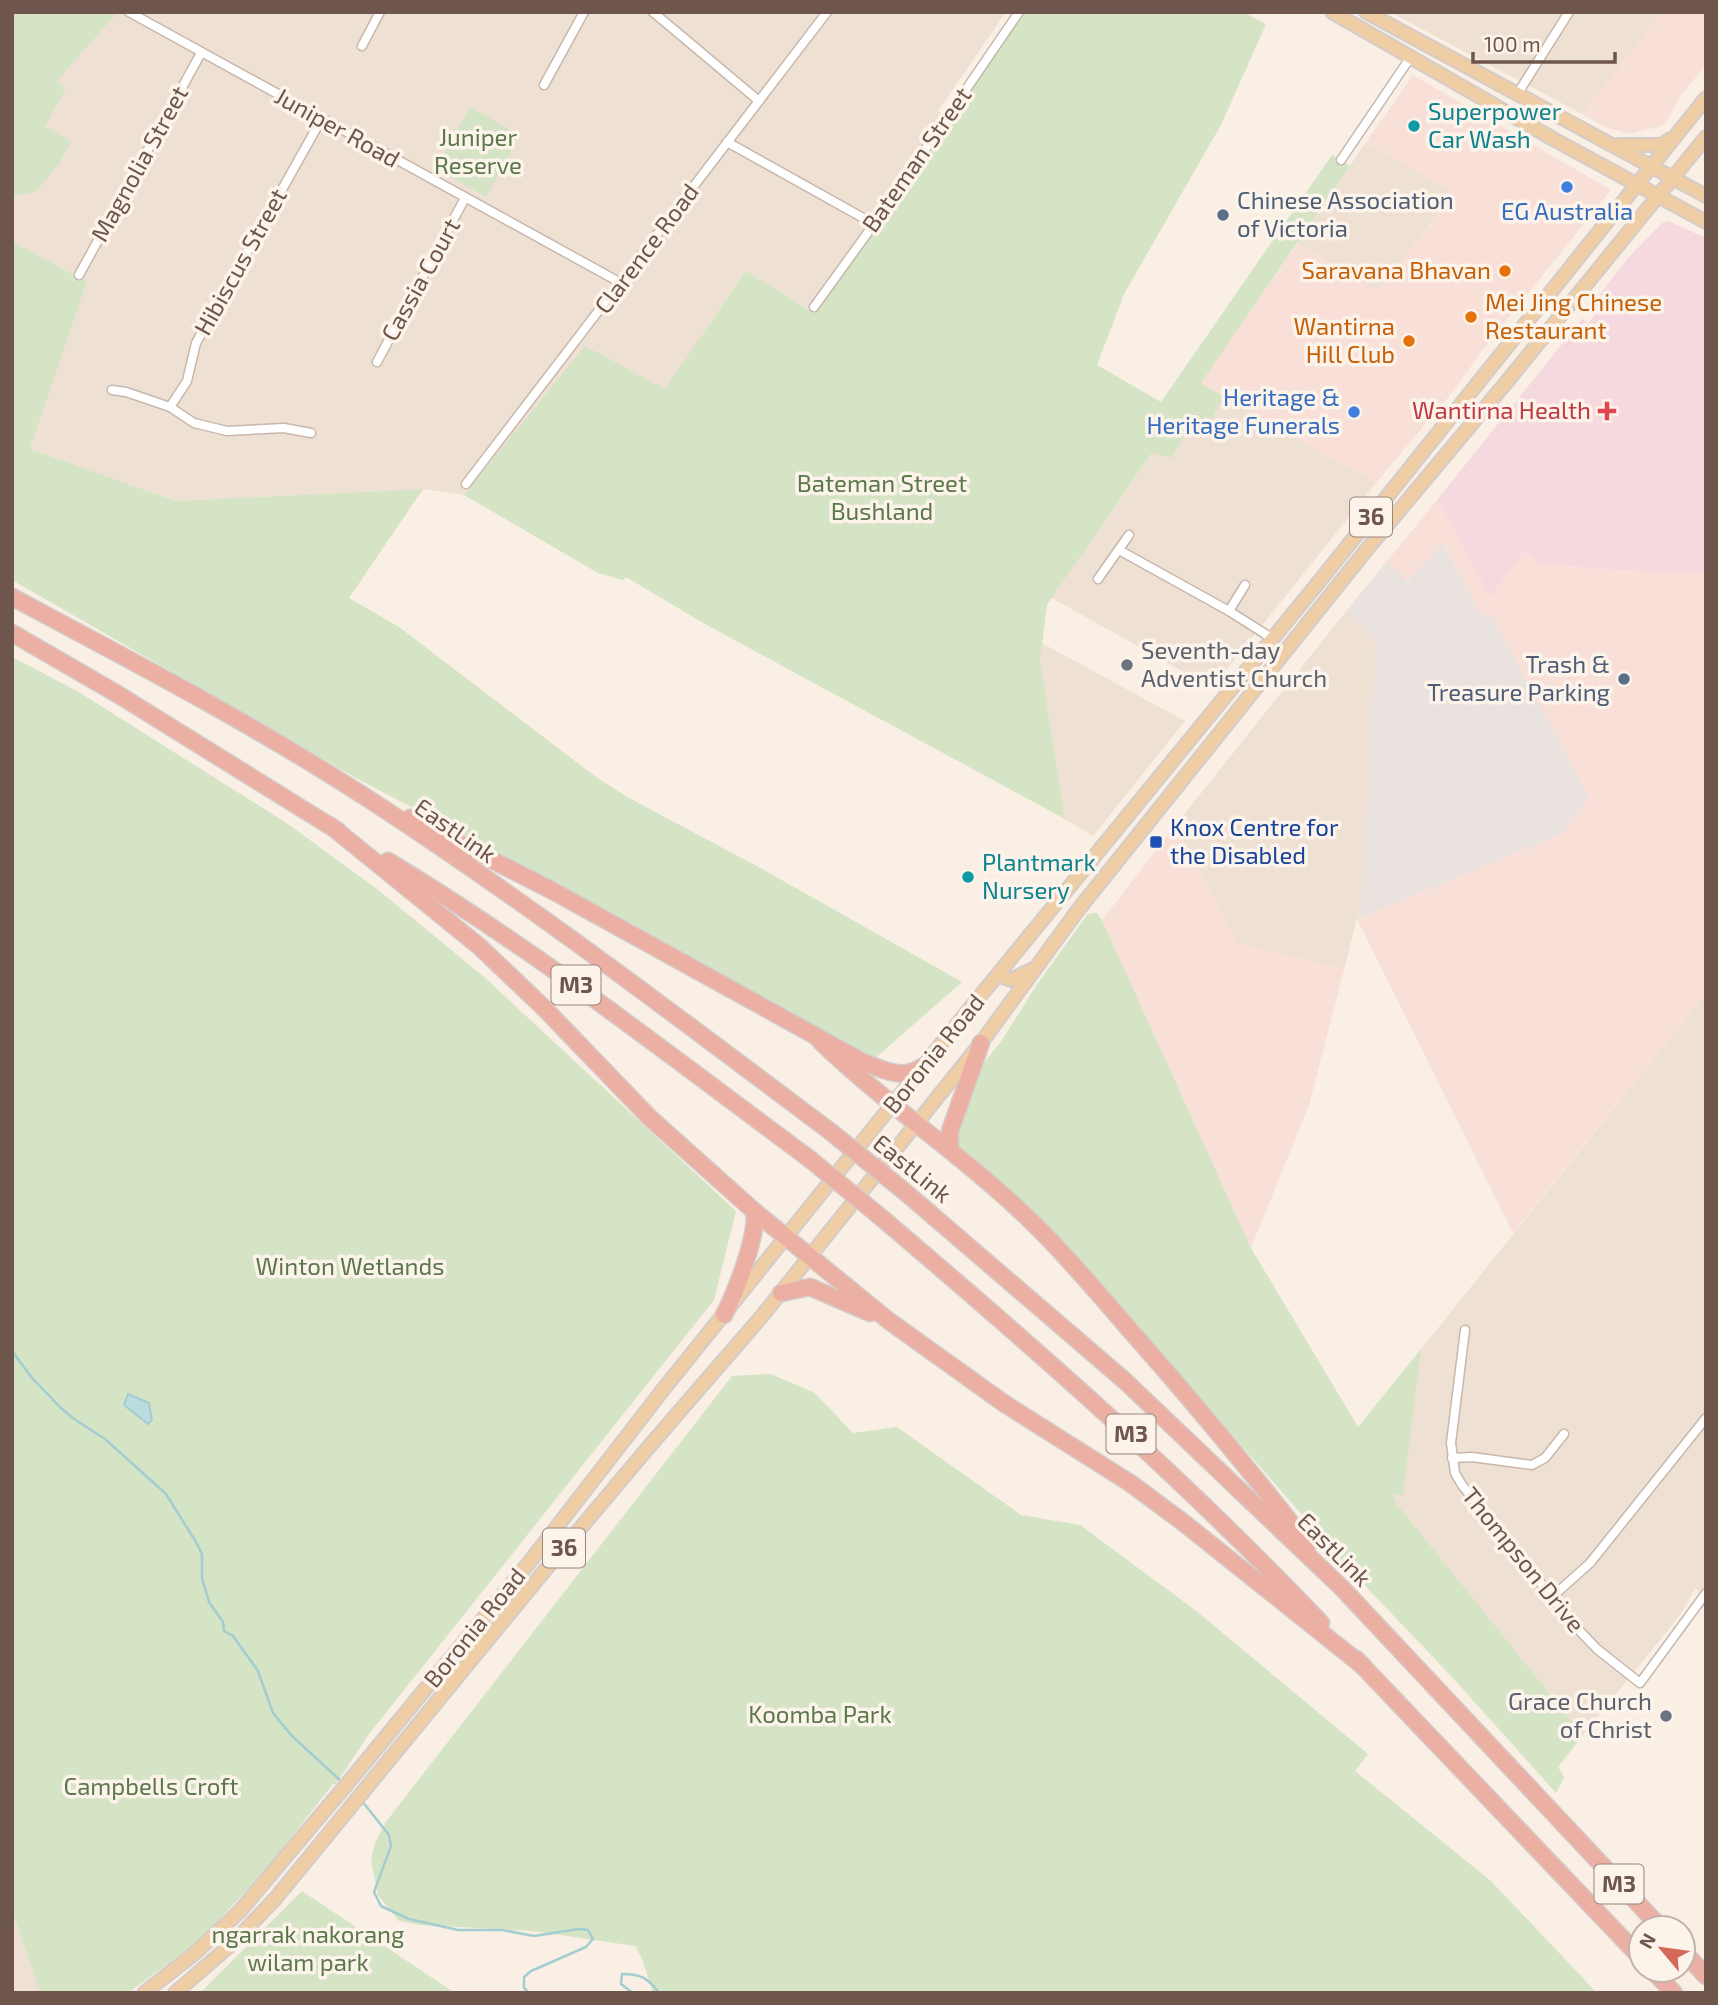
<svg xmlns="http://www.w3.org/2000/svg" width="1718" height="2005" font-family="'Exo 2',sans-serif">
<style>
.residential{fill:#efe0d4}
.commercial{fill:#f8e0d9}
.industrial{fill:#e9e2de}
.medical{fill:#f5d9df}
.green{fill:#d4e4c5}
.water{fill:#bcdde0;stroke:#a3cdd0;stroke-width:2}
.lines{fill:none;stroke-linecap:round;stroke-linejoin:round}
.stream{stroke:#a3cdd0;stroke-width:2.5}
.minor-casing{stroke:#c8b7ac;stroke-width:11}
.primary-casing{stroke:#d4ccca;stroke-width:16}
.motorway-casing{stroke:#d4ccca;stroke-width:19}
.minor{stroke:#fff;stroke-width:8}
.primary{stroke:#efcda5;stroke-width:12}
.motorway{stroke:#ebb0a3;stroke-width:16}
.motorway-bridge-casing{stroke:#d4ccca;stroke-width:19;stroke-linecap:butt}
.motorway-bridge{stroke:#ebb0a3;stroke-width:16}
.culture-dot{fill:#0f9aa8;stroke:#fcf3ea;stroke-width:2.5}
.shop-dot{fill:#3f7fe0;stroke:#fcf3ea;stroke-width:2.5}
.service-dot{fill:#5c6f8a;stroke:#fcf3ea;stroke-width:2.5}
.food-dot{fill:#e8710a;stroke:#fcf3ea;stroke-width:2.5}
.health-dot{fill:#e0444e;stroke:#fcf3ea;stroke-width:2.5}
.worship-dot{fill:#6b7280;stroke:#fcf3ea;stroke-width:2.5}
.transit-dot{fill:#1a4fb4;stroke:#fcf3ea;stroke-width:2.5}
.labels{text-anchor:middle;stroke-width:7;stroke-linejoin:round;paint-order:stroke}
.shield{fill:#fcf3ea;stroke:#99857c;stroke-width:2}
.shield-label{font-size:23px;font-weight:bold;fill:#6e564d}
.culture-label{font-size:24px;fill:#0d838f;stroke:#fcf3ea;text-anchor:start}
.street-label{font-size:24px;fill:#6e564d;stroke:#fcf3ea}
.park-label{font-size:24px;fill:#5b784a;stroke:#fcf3ea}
.service-label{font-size:24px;fill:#4e5e75;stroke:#fcf3ea;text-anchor:start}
.shop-label{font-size:24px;fill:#366cbe;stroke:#fcf3ea}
.food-label{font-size:24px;fill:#c56008;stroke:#fcf3ea;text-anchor:end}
.health-label{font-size:24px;fill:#be3a42;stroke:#fcf3ea;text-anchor:end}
.worship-label{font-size:24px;fill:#5b616d;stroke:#fcf3ea;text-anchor:start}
.transit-label{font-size:24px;fill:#164399;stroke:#fcf3ea;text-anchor:start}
</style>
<rect width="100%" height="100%" fill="#f9efe4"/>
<g class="residential">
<polygon points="118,12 1006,12 938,111 952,120 814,313 746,271 666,389 468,490 464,495 423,489 176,501 30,449 87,282 12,241 12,196 35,192 45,127 65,88 56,82"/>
<polygon points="1390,12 1663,12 1582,114"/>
<polygon points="1366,142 1448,189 1451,198 1378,291 1297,244"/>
<polygon points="1224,397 1376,483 1212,688 1052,598 1153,452 1172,458 1184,434 1192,433 1205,416 1211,419"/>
<polygon points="1347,610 1376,638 1362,898 1344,970 1238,944 1175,826"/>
<polygon points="1042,643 1185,721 1093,836 1065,819 1040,660"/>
<polygon points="1706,993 1706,1596 1695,1588 1684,1609 1669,1629 1583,1735 1397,1504 1358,1428"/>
<polygon points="12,1912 41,1993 12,1993"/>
</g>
<g class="commercial">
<polygon points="1663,12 1706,12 1706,65 1681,95 1668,119 1661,126 1630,134 1607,128 1582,114"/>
<polygon points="1413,75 1611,190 1481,352 1455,389 1376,483 1200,384 1297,244 1378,291 1451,199 1448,189 1366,142"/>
<polygon points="1437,500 1490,597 1525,550 1541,564 1615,570 1706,573 1706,993 1513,1233 1357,919 1560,834 1490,613 1481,617 1444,544 1406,582 1387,561"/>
<polygon points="1175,826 1238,944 1344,970 1309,1105 1251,1248 1102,920"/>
</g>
<polygon class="industrial" points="1443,543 1481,616 1490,613 1589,798 1561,834 1357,919 1362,898 1376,639 1347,610 1387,561 1407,582"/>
<polygon class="medical" points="1668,221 1706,238 1706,573 1615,570 1541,564 1525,551 1490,597 1437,500 1582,319 1588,323 1602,306 1595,300 1629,257 1662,223"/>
<g class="green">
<polygon points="12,12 118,12 57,81 66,88 45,127 71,141 59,164 35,192 12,196"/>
<polygon points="1023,12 1243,12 1266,24 1221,125 1124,294 1097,365 1161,402 1332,155 1350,166 1201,383 1224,397 1211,420 1205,416 1194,434 1184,435 1172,458 1152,453 1047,605 1040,660 1065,819 705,624 626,577 623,580 598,573 464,495 585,346 665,389 746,271 814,313 952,120"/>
<polygon points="470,107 520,135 486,197 436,169"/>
<polygon points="12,241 87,282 30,449 176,501 423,489 349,598 399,627 596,777 629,798 764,870 962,982 873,1060 796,1015 643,935 505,856 358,779 12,580"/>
<polygon points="12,657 77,691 285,822 377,889 483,976 736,1211 714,1300 369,1734 335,1785 333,1784 265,1871 198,1942 128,1993 41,1993 12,1912"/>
<polygon points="1092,913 1097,913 1102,920 1251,1248 1358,1427 1421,1349 1403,1495 1392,1494 1397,1504 1583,1735 1558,1767 1564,1777 1556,1793 1453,1678 1351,1571 1092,1274 1014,1193 958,1145 956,1132 977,1072 1002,1040 1036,986 1087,915"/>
<polygon points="771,1374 815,1393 853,1433 897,1427 1021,1515 1080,1525 1195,1610 1368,1754 1355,1771 1491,1881 1597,1993 653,1993 642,1959 635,1946 533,1931 421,1925 399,1921 378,1895 371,1860 375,1843 385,1823 732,1376"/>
<polygon points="302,1891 455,1993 200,1993"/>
</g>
<polygon class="water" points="128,1394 149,1403 152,1420 148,1424 124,1405"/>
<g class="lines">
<g class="stream">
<polyline points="12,1351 32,1378 61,1408 74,1419 105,1439 166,1494 196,1542 202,1554 202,1578 209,1602 223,1622 224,1631 233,1636 258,1671 273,1713 292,1736 342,1782"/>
<polyline points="362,1801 389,1835 391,1846 374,1892 381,1906 409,1919 458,1930 502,1930 534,1936 579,1929 588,1930 593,1939 586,1947 531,1971 524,1977 524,1988 529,1993"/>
<path d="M633,1993L621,1984L622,1974C641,1974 648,1978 659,1993"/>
</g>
<g class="minor-casing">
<g id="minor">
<polyline points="129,12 621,283"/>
<polyline points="653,12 759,101"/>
<polyline points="362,46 380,12"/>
<polyline points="544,85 584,12"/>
<polyline points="1518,93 1569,12"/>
<polyline points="727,142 874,224"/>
<polyline points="1341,160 1410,58"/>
<polyline points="79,275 201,53"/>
<polyline points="814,307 874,224 1019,12"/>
<polyline points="377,362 465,198"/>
<polyline points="112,390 126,392 170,407 194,423 227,431 284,428 311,433"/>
<polyline points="170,407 187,381 196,343 321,120"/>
<polyline points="466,484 827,12"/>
<polyline points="1119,550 1229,611 1273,639"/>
<polyline points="1098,579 1129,535"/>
<polyline points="1229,611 1245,585"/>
<polyline points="1465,1330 1451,1443 1455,1473 1462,1485 1576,1627 1597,1649 1640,1683 1706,1593"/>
<polyline points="1452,1458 1472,1457 1532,1465 1545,1458 1564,1434"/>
<polyline points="1552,1597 1590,1563 1706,1418"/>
</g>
</g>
<g class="primary-casing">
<g id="primary">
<polyline points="1332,12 1555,140 1706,222"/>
<polyline points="1366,12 1706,196"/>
<polyline points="1618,145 1661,145 1671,139"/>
<polyline points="998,975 1011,980 1033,969"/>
<polyline points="144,1993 194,1954 240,1911 357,1772 528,1564 662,1391 945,1039 1318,583 1706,98"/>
<polyline points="175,1993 234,1942 275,1899 541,1575 653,1442 762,1316 981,1043 1078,910 1368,548 1505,384 1706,137"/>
</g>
</g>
<g class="motorway-casing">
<g id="motorway">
<path d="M12,597C132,661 253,724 367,798C527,902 679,1018 831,1132"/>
<polyline points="12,633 119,695 338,831"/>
<path d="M410,818L553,891L861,1061C881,1069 902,1081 922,1067"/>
<polyline points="331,826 480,947 545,1009 650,1118 754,1211 889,1321 1005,1404 1130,1483 1184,1523 1363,1666"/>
<path d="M388,861C536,950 672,1057 811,1160"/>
<path d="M820,1041C887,1106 966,1157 1033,1223C1067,1256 1098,1293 1129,1329C1191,1399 1251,1471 1308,1545"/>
<polyline points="950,1149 950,1131 981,1043"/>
<polyline points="904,1191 1125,1381 1342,1588 1661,1928"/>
<path d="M883,1219C1036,1349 1182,1477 1321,1623"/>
<polyline points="781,1293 810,1287 870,1313"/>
<path d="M724,1315C735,1294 759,1233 754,1211"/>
<polyline points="1356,1659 1641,1958"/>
<polyline points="1683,1951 1706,1976"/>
<polyline points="1652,1970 1674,1993"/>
</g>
</g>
<use href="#minor" class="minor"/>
<use href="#primary" class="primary"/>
<use href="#motorway" class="motorway"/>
<g class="motorway-bridge-casing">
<g id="motorway-bridge">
<polyline points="831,1132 904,1191"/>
<polyline points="811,1160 883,1219"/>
</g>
</g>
<use href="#motorway-bridge" class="motorway-bridge"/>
</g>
<g class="culture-dot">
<circle cx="1414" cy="126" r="7"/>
<circle cx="968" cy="877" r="7"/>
</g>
<g class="shop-dot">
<circle cx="1567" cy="187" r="7"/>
<circle cx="1354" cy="412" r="7"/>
</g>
<g class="service-dot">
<circle cx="1223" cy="215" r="7"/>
<circle cx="1624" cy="679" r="7"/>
</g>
<g class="food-dot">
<circle cx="1505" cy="271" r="7"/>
<circle cx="1471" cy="317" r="7"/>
<circle cx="1409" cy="341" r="7"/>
</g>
<path class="health-dot" d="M1603.5 400.5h7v7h7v7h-7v7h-7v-7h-7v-7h7z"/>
<g class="worship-dot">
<circle cx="1127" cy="665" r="7"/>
<circle cx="1666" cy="1716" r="7"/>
</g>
<rect class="transit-dot" x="1149" y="835" width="14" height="14" rx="3.5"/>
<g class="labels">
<g class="shield">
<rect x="1350" y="497.5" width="42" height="39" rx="5"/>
<rect x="551.5" y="965.5" width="49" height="39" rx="5"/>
<rect x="1106.5" y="1414.5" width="49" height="39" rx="5"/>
<rect x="543" y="1528.5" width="42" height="39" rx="5"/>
<rect x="1594.5" y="1864.5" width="49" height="39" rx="5"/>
</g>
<g class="shield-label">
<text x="1371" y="525">36</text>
<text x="576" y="993">M3</text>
<text x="1131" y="1442">M3</text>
<text x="564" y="1556">36</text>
<text x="1619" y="1892">M3</text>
</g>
<g class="culture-label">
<text x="1428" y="120">Superpower<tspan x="1428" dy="28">Car Wash</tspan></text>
<text x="982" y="871">Plantmark<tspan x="982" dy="28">Nursery</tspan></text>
</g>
<g class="street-label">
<text transform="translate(337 128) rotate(29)" y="8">Juniper Road</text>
<text transform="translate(917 160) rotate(-55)" y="8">Bateman Street</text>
<text transform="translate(140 164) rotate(-61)" y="8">Magnolia Street</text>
<text transform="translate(647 249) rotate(-53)" y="8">Clarence Road</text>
<text transform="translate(241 262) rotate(-61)" y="8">Hibiscus Street</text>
<text transform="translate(421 280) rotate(-61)" y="8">Cassia Court</text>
<text transform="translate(455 831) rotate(35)" y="8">EastLink</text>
<text transform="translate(934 1054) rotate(-51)" y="8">Boronia Road</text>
<text transform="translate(912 1169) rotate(39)" y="8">EastLink</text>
<text transform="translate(1334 1550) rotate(45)" y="8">EastLink</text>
<text transform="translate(1523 1560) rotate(51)" y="8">Thompson Drive</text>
<text transform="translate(475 1628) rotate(-51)" y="8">Boronia Road</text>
</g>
<g class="park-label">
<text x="478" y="146">Juniper<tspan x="478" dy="28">Reserve</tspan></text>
<text x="882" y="492">Bateman Street<tspan x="882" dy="28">Bushland</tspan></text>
<text x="350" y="1275">Winton Wetlands</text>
<text x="820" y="1723">Koomba Park</text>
<text x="151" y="1795">Campbells Croft</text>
<text x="308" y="1943">ngarrak nakorang<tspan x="308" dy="28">wilam park</tspan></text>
</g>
<g class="service-label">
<text x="1237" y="209">Chinese Association<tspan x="1237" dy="28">of Victoria</tspan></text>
<text x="1610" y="673" text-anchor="end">Trash &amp;<tspan x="1610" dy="28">Treasure Parking</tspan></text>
</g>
<g class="shop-label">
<text x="1567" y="220">EG Australia</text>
<text x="1340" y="406" text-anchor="end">Heritage &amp;<tspan x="1340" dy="28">Heritage Funerals</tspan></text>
</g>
<g class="food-label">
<text x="1491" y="279">Saravana Bhavan</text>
<text x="1485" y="311" text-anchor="start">Mei Jing Chinese<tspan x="1485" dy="28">Restaurant</tspan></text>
<text x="1395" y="335">Wantirna<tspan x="1395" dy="28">Hill Club</tspan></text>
</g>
<g class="health-label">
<text x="1591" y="419">Wantirna Health</text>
</g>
<g class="worship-label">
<text x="1141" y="659">Seventh-day<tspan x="1141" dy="28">Adventist Church</tspan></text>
<text x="1652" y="1710" text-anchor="end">Grace Church<tspan x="1652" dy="28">of Christ</tspan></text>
</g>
<g class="transit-label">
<text x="1170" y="836">Knox Centre for<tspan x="1170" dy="28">the Disabled</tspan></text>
</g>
</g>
<rect width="1718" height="2005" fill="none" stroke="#6e564d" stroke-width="28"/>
<g transform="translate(1662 1949) rotate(299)"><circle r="33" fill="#fcf3ea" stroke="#c3b4ab" stroke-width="2"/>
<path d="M0-5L12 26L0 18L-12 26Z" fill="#d36a59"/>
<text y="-10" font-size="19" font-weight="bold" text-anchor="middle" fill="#6e564d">N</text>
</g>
<path d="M1473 52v10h142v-10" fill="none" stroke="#6e564d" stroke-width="3.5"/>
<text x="1484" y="52" font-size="21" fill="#6e564d" stroke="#fcf3ea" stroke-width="5" paint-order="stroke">100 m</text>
</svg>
